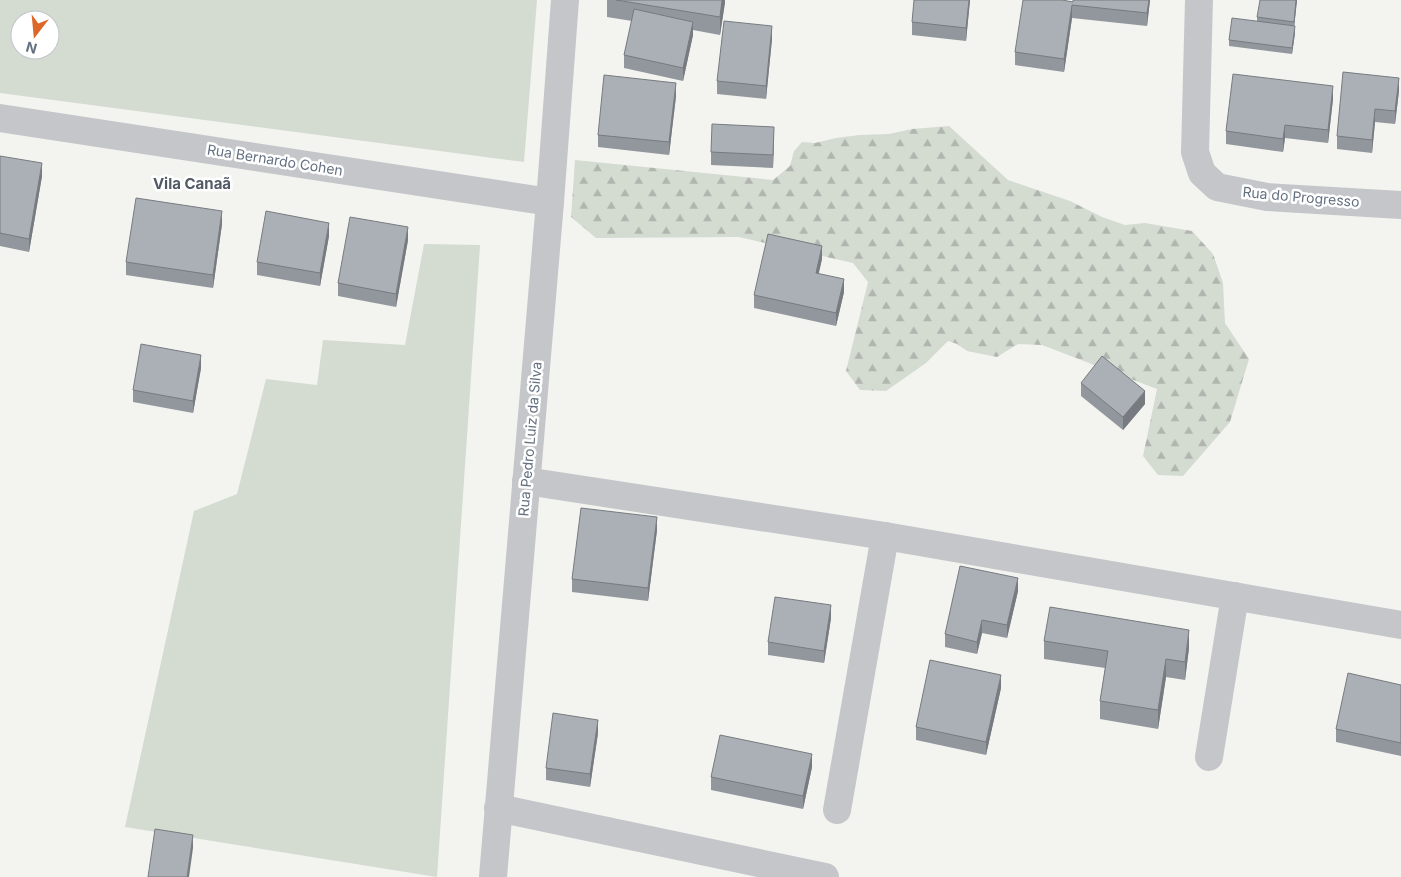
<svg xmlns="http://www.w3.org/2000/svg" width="1401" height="877" font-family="Inter,sans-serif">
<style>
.green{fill:#d4dbd1;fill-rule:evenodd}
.forest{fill:url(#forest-firs)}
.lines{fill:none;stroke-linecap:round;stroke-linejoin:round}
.minor{stroke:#c4c6ca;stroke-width:28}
.wall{fill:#92979d}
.shaded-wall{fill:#777b7f}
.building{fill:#aab0b6;stroke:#777b7f}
.labels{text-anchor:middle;stroke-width:5;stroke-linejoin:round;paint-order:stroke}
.street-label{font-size:14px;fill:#647080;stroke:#fff}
.neighbourhood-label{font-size:15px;font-weight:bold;fill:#515a65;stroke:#fff}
</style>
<defs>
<pattern id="forest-firs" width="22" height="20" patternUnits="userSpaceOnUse" patternTransform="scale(1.25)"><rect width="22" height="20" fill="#d4dbd1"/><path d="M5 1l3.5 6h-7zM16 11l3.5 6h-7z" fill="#b0b6af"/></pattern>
</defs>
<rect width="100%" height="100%" fill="#f3f4f0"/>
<g class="green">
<path d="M0,0H537L524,162L0,93ZM20,20H50V50H20Z"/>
<polygon points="424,244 480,245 437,877 125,827 194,511 237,494 266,379 317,385 323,340 405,345"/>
</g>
<polygon class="forest" points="949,126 1008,180 1070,201 1102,217 1125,225 1145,223 1192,231 1213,254 1223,283 1225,323 1249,359 1230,422 1183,476 1158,475 1143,456 1157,389 1042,345 1018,344 997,357 967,351 957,344 948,341 926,363 886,391 860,390 846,371 868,282 853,263 739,237 596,238 571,217 575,160 773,180 790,166 794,151 802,142 815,143 836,138 859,135 889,134 912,129"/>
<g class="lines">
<g class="minor">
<polyline points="1199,0 1195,152 1202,173 1217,187 1267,197 1401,205"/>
<polyline points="0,118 550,202"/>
<polyline points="526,481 885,536 1401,625"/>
<polyline points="1209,757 1235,596"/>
<polyline points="498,808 825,877"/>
<polyline points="837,810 885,536"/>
<polyline points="493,877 550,202 565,0"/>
</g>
</g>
<g class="wall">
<polygon points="607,0 725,0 720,35 693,30 693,35 683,81 624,68 624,55 632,21 607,17"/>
<polygon points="970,0 966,41 912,35 912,22"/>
<polygon points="1073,0 1150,0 1147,26 1072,18 1064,72 1015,65 1015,52 1073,2"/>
<polygon points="1297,0 1294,26 1295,33 1292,54 1229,46 1229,40 1257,22 1257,17"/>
<polygon points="772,39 766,99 717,94 717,81"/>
<polygon points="1399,91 1395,124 1375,122 1372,153 1337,149 1337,136"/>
<polygon points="676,96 669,155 598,147 598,135"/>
<polygon points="1333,99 1328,143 1285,138 1283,152 1226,144 1226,131"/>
<polygon points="774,140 773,168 711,165 711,152"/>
<polygon points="0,156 42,176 29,252 0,246"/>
<polygon points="222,224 213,288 126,275 126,262"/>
<polygon points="329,236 320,286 257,275 257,262"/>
<polygon points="408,240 396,307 338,296 338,283"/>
<polygon points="822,259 818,274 844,292 836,326 754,308 754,295"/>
<polygon points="201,368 193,413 133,402 133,390"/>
<polygon points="1081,383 1145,404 1123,430 1081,396"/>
<polygon points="657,530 648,601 572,592 572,579"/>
<polygon points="1018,591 1007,638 982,633 977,654 945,647 945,634"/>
<polygon points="831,618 824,663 768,655 768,642"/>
<polygon points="1044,641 1189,648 1185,680 1166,677 1158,729 1100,719 1100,701 1105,668 1044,659"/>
<polygon points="1401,685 1401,756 1336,742 1336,729"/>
<polygon points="1001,688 986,755 916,740 916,727"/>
<polygon points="598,733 590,787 546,780 546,768"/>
<polygon points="812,767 803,809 711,790 711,777"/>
</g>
<g class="shaded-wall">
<polygon points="722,0 725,0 725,3 720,35 720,17"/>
<polygon points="969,0 970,0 966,41 966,28"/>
<polygon points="1149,0 1150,0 1147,26 1147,13"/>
<polygon points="1296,0 1297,0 1294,29 1294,22"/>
<polygon points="1072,5 1072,18 1064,72 1064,59"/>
<polygon points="693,22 693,35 683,81 683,68"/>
<polygon points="772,26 772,39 766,99 766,86"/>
<polygon points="1295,26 1295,33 1292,54 1292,48"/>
<polygon points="1399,78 1399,91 1395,124 1395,111"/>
<polygon points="676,83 676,96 669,155 669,142"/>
<polygon points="1333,86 1333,99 1328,143 1328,130"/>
<polygon points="1375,109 1375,122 1372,153 1372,140"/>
<polygon points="1285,125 1285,138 1283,152 1283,139"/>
<polygon points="774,127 774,140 773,168 773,155"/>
<polygon points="42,163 42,176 29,252 29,239"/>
<polygon points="222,211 222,224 213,288 213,275"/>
<polygon points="329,223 329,236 320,286 320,273"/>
<polygon points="408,227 408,240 396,307 396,294"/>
<polygon points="822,246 822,259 816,286 816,273"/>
<polygon points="844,279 844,292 836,326 836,313"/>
<polygon points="201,355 201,368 193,413 193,401"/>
<polygon points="1145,391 1145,404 1123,430 1123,417"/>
<polygon points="657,517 657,530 648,601 648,588"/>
<polygon points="1018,578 1018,591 1007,638 1007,625"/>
<polygon points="831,605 831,618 824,663 824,651"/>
<polygon points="982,620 982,633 977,654 977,642"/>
<polygon points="1189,630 1189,648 1185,680 1185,662"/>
<polygon points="1166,659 1166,677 1158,729 1158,710"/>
<polygon points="1001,675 1001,688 986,755 986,742"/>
<polygon points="598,720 598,733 590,787 590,774"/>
<polygon points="812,754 812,767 803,809 803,796"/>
<polygon points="193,835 193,848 189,877 187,877"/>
</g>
<g class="building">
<polygon points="616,0 722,0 720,17"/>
<polygon points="914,0 969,0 966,28 912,22"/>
<polygon points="1023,0 1062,0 1073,2 1073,0 1149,0 1147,13 1072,5 1064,59 1015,52"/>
<polygon points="1260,0 1296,0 1294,22 1257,17"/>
<polygon points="634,9 693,22 683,68 624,55"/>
<polygon points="1232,18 1295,26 1292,48 1229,40"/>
<polygon points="724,21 772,26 766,86 717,81"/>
<polygon points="1343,72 1399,78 1395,111 1375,109 1372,140 1337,136"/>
<polygon points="1233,74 1333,86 1328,130 1285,125 1283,139 1226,131"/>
<polygon points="604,75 676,83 669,142 598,135"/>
<polygon points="712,124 774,127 773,155 711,152"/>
<polygon points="0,156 42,163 29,239 0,233"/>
<polygon points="136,198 222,211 213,275 126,262"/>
<polygon points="266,211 329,223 320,273 257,262"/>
<polygon points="350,217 408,227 396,294 338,283"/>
<polygon points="768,234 822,246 816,273 844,279 836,313 754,295"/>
<polygon points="141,344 201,355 193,401 133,390"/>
<polygon points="1102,356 1145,391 1123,417 1081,383"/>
<polygon points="581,508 657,517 648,588 572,579"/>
<polygon points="960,566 1018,578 1007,625 982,620 977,642 945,634"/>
<polygon points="775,597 831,605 824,651 768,642"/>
<polygon points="1050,607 1189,630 1185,662 1166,659 1158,710 1100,701 1108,651 1044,641"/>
<polygon points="930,660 1001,675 986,742 916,727"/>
<polygon points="1348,673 1401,685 1401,743 1336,729"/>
<polygon points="553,713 598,720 590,774 546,768"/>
<polygon points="720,735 812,754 803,796 711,777"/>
<polygon points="155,829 193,835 187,877 148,877"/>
</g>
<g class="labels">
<g class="street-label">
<text transform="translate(275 160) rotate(9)" y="5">Rua Bernardo Cohen</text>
<text transform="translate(1301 197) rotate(5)" y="5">Rua do Progresso</text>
<text transform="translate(530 439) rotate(-85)" y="5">Rua Pedro Luiz da Silva</text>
</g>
<g class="neighbourhood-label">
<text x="192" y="189">Vila Canaã</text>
</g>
</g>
<g transform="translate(35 35) rotate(196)"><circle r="24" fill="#ffffff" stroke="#c1c6cc"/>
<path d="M0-4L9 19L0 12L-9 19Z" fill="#dc6728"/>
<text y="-8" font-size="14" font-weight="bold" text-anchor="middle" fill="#647080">N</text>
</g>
</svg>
